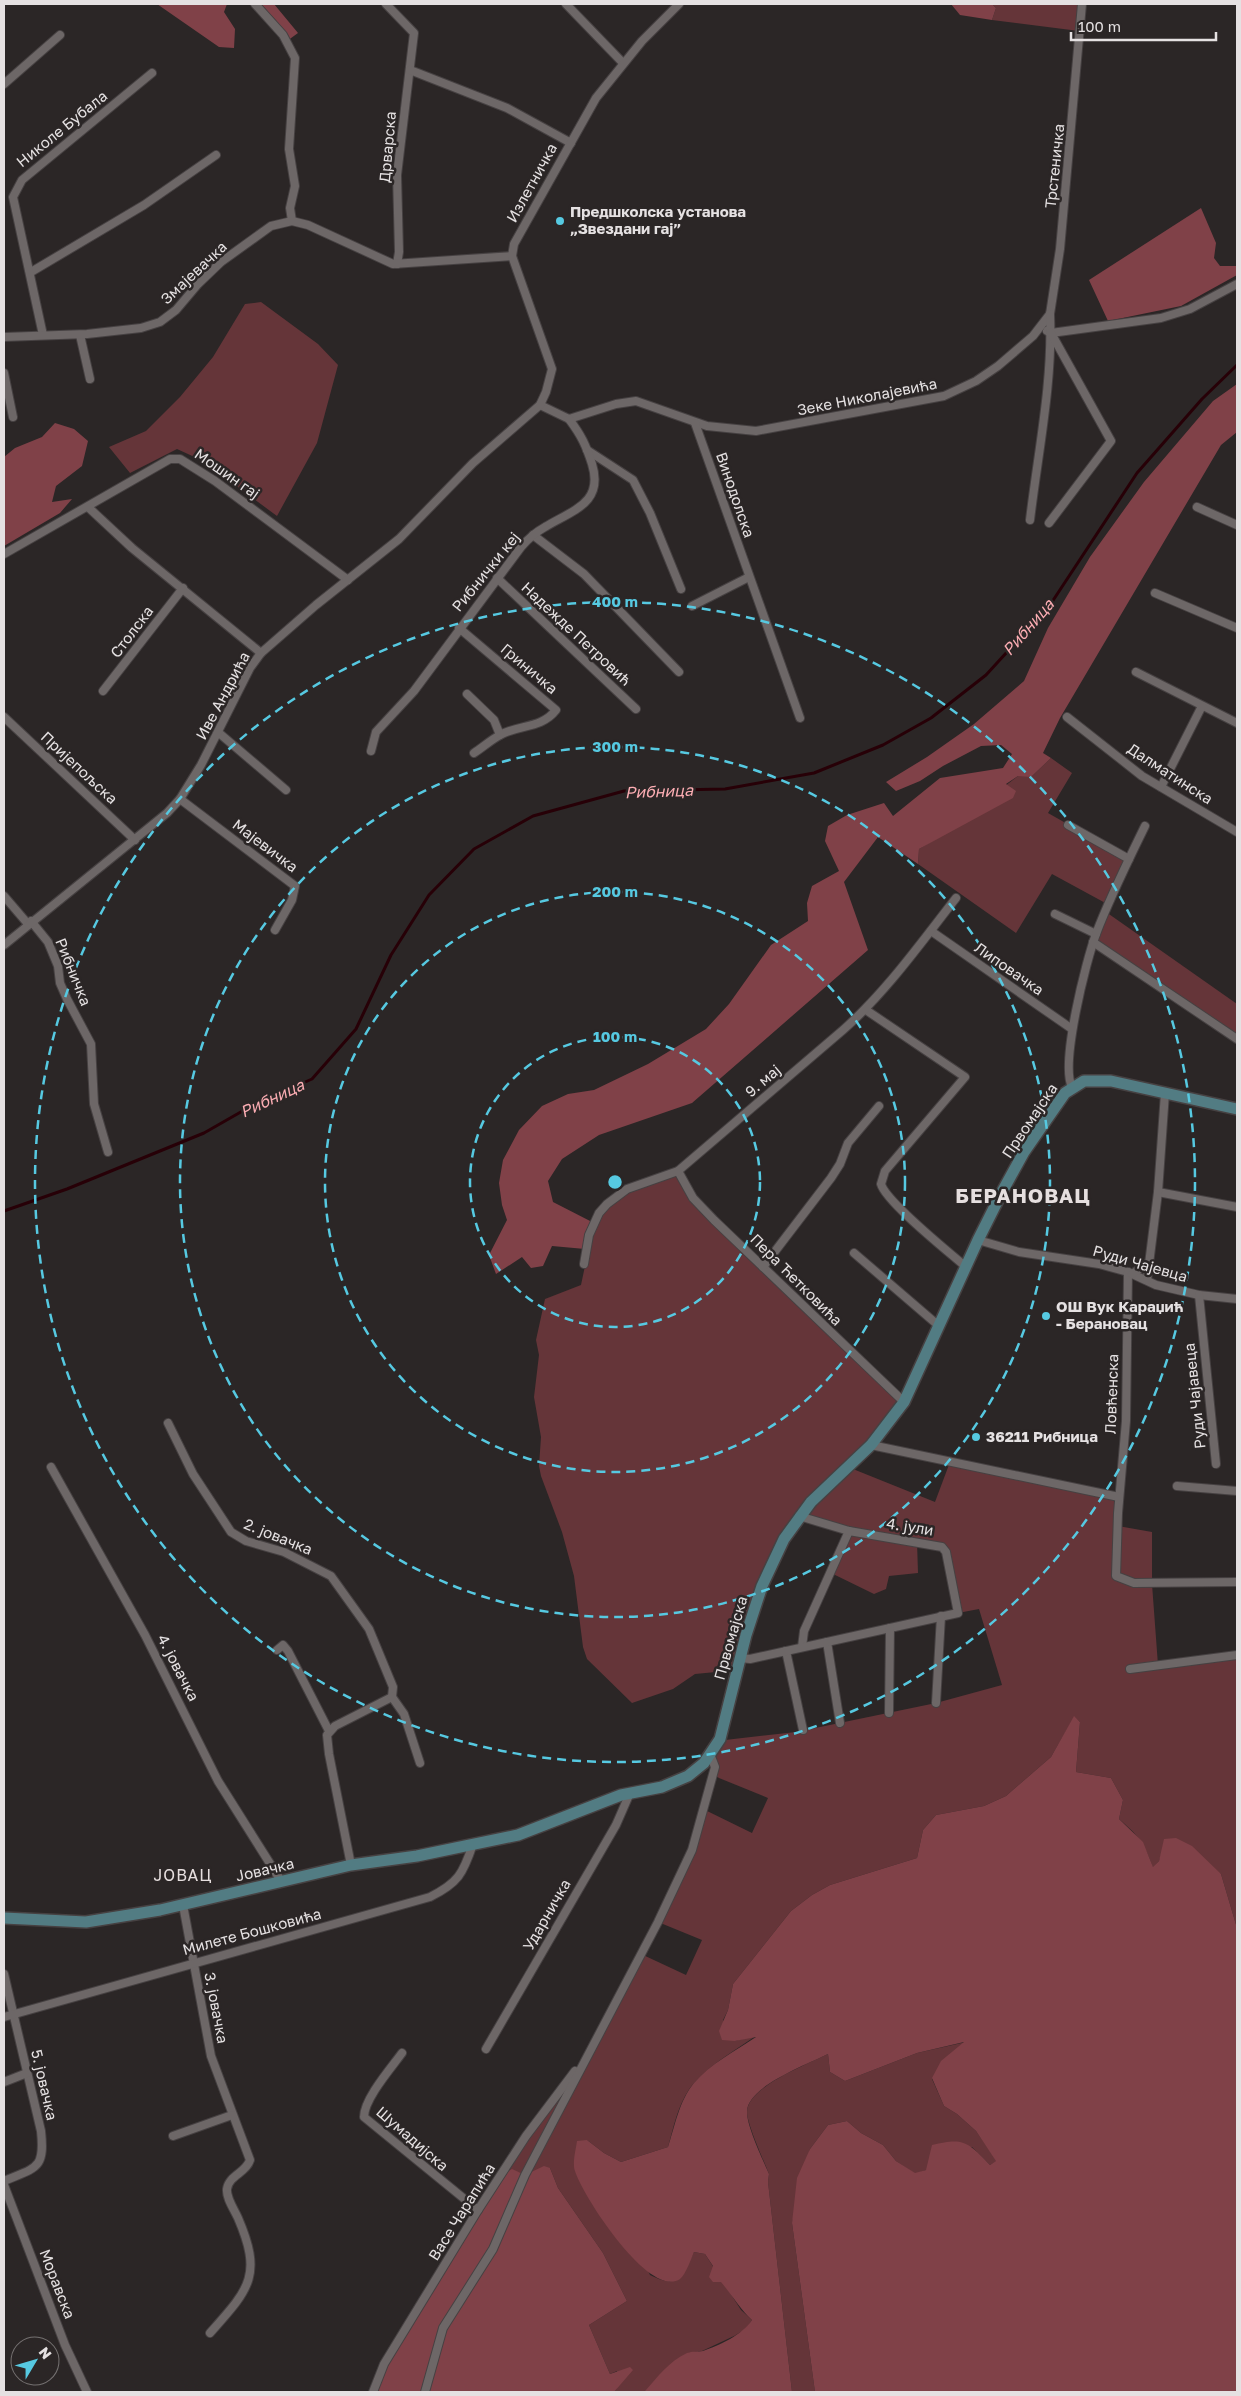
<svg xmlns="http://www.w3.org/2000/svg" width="1241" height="2396" font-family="'Golos Text',sans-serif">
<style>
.green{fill:#653539}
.forest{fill:#804148}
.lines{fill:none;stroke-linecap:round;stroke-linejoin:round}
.stream{stroke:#270007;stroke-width:3}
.street-casing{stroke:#464142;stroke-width:10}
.secondary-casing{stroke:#464142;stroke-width:14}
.street{stroke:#6d6767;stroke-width:8}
.secondary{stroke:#527c83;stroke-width:11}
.ring{fill:none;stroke:#56c9e1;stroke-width:2.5;stroke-dasharray:9 6}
.poi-dot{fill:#56c9e1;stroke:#2b2626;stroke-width:2}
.labels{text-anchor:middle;stroke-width:5;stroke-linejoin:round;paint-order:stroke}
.street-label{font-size:15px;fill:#e5e1e2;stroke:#2b2626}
.poi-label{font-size:15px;font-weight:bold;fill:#e5e1e2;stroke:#2b2626;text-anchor:start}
.water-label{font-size:16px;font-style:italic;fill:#fcadb3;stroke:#2b2626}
.neighbourhood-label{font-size:16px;letter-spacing:1px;fill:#e6dfdf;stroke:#2b2626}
.district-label{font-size:20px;font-weight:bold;letter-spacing:1px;fill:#e6dfdf;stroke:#2b2626}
.centre{fill:#56c9e1;stroke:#2b2626;stroke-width:2.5}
.ring-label{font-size:15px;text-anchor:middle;font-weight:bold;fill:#56c9e1;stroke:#2b2626;stroke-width:5;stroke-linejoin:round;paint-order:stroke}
</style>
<rect width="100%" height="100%" fill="#2b2626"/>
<g class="green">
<polygon points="992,4 1082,4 1079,31 992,20 996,8"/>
<polygon points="261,302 318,344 338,365 317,443 277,516 239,488 212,465 177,449 130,473 109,447 146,431 180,397 213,357 245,304"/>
<polygon points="1051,758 1072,773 1048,813 1129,859 1109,905 1052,874 1016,933 918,864 919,849 939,837 1018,776 1032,776"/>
<polygon points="1106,912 1237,1004 1237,1039 1093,942"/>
<path d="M678,1171L686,1187L904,1402L848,1467L935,1502L950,1462L1119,1497L1118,1526L1152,1532V1584L1158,1665L1237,1655V1928L1221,1874L1163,1849L1159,1861L1153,1868C1145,1844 1138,1835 1119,1819L1123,1800L1111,1778L1076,1772L1080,1722L1074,1717L1051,1757L1006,1796L984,1806L936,1815L923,1830L917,1858L830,1885L812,1895L791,1911L733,1984L728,2010L723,2020L735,2041L757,2035C736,2050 712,2063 695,2082C679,2099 674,2126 668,2147L621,2162L604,2153L587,2140L650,2275C680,2290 681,2277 694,2252L705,2254L741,2310L752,2320L746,2329L734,2336L702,2351L688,2353L644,2392H614L617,2388V2371L610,2374L589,2325L627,2301L603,2253L558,2188L550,2168L525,2175L517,2172L500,2176L588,2055L641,1954L686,1975L702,1940L658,1922L692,1850L703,1809L752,1833L768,1798L719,1778L713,1774L710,1754L725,1740L796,1732L936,1703L1002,1685L979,1609L958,1613L946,1552L917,1542L918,1573L889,1576L886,1589L874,1594L831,1573L849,1531L799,1516L784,1539L737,1670L695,1674L673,1689L632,1703L587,1659L583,1647L574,1576L562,1532L541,1476L539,1466L541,1437L534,1397L539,1355L536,1340L545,1299L581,1285L594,1223L616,1196Z"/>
<path d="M966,2042L932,2079L944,2106L957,2114L976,2131L997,2161L990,2165L972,2147L926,2170L915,2174L896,2161L883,2145L861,2133L847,2121L828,2125L810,2149L792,2223L815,2392H792L768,2182L769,2174C764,2161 747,2124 747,2112C747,2087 808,2064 828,2054L830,2072L845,2081L917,2053Z"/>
</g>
<g class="forest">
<polygon points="157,4 227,4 224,12 235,29 234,48 219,47"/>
<polygon points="261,4 274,4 298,33 287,41 279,24"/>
<polygon points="951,4 992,4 996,8 992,20 960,15"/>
<polygon points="1201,208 1216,243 1214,258 1220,266 1237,266 1237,275 1181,306 1108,321 1089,280"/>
<polygon points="1237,384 1237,432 1221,445 1060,718 1043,753 1051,758 1031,777 1018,776 1006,784 1016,791 1013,798 919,849 918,864 878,837 844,882 868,950 692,1103 599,1135 562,1159 548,1181 553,1202 594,1223 585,1249 552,1246 543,1266 531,1268 522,1257 496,1274 489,1255 507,1220 502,1205 499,1183 503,1160 519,1130 542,1106 568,1094 594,1090 648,1064 706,1029 729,1004 771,945 808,921 807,903 812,886 839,871 825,841 828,826 847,815 884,803 893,816 940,778 1003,768 1012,754 1001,745 981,746 943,766 920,781 896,791 886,782 927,757 974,724 1024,681 1048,628 1090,557 1144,482 1213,401"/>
<polygon points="55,423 74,429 88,441 82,466 56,486 52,502 72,499 60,513 4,546 4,457 15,448 42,437"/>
<path d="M1074,1716L1080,1722L1076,1772L1111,1778L1123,1800L1119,1819L1143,1842L1153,1867L1159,1861L1164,1839L1176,1838L1192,1846L1221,1874L1237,1928V2392H815L792,2223L797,2178L810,2149L828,2125L847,2121L861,2133L883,2145L896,2161L915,2173L926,2170L932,2145C964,2137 968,2142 990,2165L996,2161L976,2131L957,2114L944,2106L932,2078L941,2061L964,2042L917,2053L845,2081L830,2072L828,2054C808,2064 746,2087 747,2112C747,2127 763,2160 769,2174L768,2182L792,2392H644C657,2378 669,2361 687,2353C692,2351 698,2352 703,2351C720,2345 742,2335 752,2320C740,2309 732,2295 721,2282H713L709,2277L713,2266L705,2254L694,2252C691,2259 686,2274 680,2279C650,2300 582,2195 575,2171C572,2163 576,2149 577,2141L587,2140L604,2153L621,2162L668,2147C675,2126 679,2101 694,2083C710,2064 735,2051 756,2037L735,2041L722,2040L719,2031L728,2010L733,1984L791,1911L812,1895L830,1885L917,1858L923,1830L936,1815L984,1806L1006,1796L1051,1757Z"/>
<polygon points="544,2166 550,2168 558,2188 603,2253 627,2301 589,2325 610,2374 630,2367 633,2370 614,2392 373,2392 384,2364 500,2176 512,2169 525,2175"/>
</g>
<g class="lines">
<polyline class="stream" points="4,1211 67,1189 204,1133 253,1105 312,1079 356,1029 391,955 429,895 474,849 533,816 624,791 725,789 814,773 883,745 931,718 986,675 1050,605 1137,473 1202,399 1237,365"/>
<g class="street-casing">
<g id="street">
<polyline points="255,4 283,35 295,58 289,149 295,186 290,208 292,221"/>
<polyline points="386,4 414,33 397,175 399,252 397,264"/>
<polyline points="566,4 623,63"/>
<polyline points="410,70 507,108 571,143"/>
<polyline points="4,84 60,35"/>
<polyline points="31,272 144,205 216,155"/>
<polyline points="1047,331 1051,333 1161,318 1190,309 1237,284"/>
<polyline points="43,335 13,197 22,180 152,73"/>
<polyline points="80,335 90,379"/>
<polyline points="4,337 87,334 141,328 160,322 176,310 198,284 221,262 271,226 292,221 308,225 393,264 512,256"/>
<polyline points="4,373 13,417"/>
<polyline points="540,405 569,419 616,404 636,401 707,426 756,431 944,396 976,381 998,366 1033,336 1050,314 1060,249 1082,4"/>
<polyline points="695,423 800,718"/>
<polyline points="587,450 633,480 650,513 681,589"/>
<polyline points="88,507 132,548 261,653"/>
<polyline points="1197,507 1237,525"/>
<path d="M1030,520C1038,452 1053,382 1050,314"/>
<polyline points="1049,523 1111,441 1051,333"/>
<polyline points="533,535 584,574 679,672"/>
<polyline points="4,554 170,459 180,459 215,481 348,580"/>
<polyline points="497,578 636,709"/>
<polyline points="1155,593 1237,628"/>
<polyline points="692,606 749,577"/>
<path d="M459,628L556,710C541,729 520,724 500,735C491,740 483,747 474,753"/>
<polyline points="1136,672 1237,723"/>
<polyline points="103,691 183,588"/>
<polyline points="467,694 494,720 500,735"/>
<polyline points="4,717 135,840"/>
<polyline points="1067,717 1142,776 1237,832"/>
<polyline points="219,733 286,790"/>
<path d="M371,751L376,732L414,691L521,547C528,539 536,532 545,527C573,510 604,503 592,464C586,445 581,435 569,419"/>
<polyline points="1161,787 1202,706"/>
<polyline points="180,799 295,886 292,900 275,930"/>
<polyline points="1068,825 1129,859"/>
<polyline points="4,896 28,924"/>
<polyline points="1055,914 1096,934"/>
<polyline points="31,921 48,942 58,966 60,983 67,999 91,1044 94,1104 108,1152"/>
<polyline points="931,931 1072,1029"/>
<polyline points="1093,942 1237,1039"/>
<polyline points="4,945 167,813 180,799 201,765 250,668 261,653 316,605 399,539 473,463 540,405 546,392 552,369 512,256 514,244 596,98 642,41 679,4"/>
<path d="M866,1010L965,1077L885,1171L881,1184C886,1202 949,1252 966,1267"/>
<path d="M1072,1087C1060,1064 1086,961 1096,934C1110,897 1128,861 1145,826"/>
<polyline points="678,1171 693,1198 714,1220 904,1402"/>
<polyline points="1158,1192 1237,1207"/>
<polyline points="978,1240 1019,1252 1099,1264 1128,1272 1156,1285 1199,1295 1237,1299"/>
<polyline points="854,1253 939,1326"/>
<path d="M584,1264L589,1235L599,1213L607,1204L627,1189L678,1171L843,1030C886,992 920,944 956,898"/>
<polyline points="763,1267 831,1178 840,1164 848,1143 879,1106"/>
<polyline points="1128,1272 1126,1421 1118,1513 1116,1576 1134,1583 1237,1582"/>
<polyline points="1132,1274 1150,1262"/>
<polyline points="1147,1280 1158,1192 1165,1093"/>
<polyline points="1199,1295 1216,1464"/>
<polyline points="168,1423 193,1474 231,1532 246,1541 284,1552 331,1576 369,1629 393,1687 392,1697 335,1726 327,1735 329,1754 351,1865"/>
<polyline points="871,1445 1119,1497"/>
<polyline points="51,1467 145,1635 218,1781 281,1881"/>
<polyline points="1177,1486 1237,1491"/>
<polyline points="827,1642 840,1723"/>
<polyline points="802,1647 804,1631 849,1531"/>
<polyline points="277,1650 283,1645 288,1651 329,1731"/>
<polyline points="786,1651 803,1730"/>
<polyline points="740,1658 750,1659 958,1613 946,1552 942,1547 849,1531 799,1516"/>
<polyline points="1130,1669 1237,1655"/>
<polyline points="392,1697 404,1714 420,1763"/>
<polyline points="936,1703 941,1616"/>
<polyline points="889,1713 890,1628"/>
<path d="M183,1905L211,2056L250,2160C246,2173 229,2175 227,2189C226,2198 234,2209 238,2218C263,2276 249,2289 210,2333"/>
<path d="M4,1974L41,2131C45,2169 37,2167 4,2181"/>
<path d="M4,2017L430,1897C458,1883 463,1874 473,1844"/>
<polyline points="486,2049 616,1825 630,1793"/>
<path d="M402,2053C391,2068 364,2099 364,2117L478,2210"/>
<polyline points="4,2082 27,2073"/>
<polyline points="173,2136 232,2115"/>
<polyline points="4,2185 65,2345 87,2392"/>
<polyline points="373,2392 384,2364 478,2210 526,2136 575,2071"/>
<polyline points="425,2392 443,2328 493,2249 525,2175 658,1922 692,1850 715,1767 710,1754"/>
</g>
</g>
<g class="secondary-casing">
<polyline id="secondary" points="4,1918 86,1922 160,1910 351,1865 417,1856 518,1835 621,1795 662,1787 688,1776 704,1763 720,1739 746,1635 762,1586 784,1539 811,1502 871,1445 904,1402 978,1240 1002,1192 1024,1152 1065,1093 1084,1081 1111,1081 1237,1109"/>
</g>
<use href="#street" class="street"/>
<use href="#secondary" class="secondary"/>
</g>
<g class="ring">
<circle cx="615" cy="1182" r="145"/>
<circle cx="615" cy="1182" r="290"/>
<circle cx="615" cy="1182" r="435"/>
<circle cx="615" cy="1182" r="580"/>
</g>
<g class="poi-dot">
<circle cx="560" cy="221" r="5"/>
<circle cx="1046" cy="1316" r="5"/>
<circle cx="976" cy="1437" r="5"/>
</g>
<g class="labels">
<g class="street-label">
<text transform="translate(62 129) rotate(-39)" y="5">Николе Бубала</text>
<text transform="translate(388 147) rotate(-85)" y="5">Дрварска</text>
<text transform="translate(1055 166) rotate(-84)" y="5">Трстеничка</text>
<text transform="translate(532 183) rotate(-61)" y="5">Излетничка</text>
<text transform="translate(194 273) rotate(-43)" y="5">Змајевачка</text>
<text transform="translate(867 397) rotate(-11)" y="5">Зеке Николајевића</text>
<text transform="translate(227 474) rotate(35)" y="5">Мошин гај</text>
<text transform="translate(735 495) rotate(71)" y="5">Винодолска</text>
<text transform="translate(486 572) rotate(-51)" y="5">Рибнички кеј</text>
<text transform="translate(132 632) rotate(-53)" y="5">Столска</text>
<text transform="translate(576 634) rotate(43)" y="5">Надежде Петровић</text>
<text transform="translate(529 669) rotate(40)" y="5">Гриничка</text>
<text transform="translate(223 696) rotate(-62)" y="5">Иве Андрића</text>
<text transform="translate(79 768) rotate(43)" y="5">Пријепољска</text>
<text transform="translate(1170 774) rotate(33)" y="5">Далматинска</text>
<text transform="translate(265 846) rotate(37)" y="5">Мајевичка</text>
<text transform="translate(1009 969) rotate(35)" y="5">Липовачка</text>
<text transform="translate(73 972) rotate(68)" y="5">Рибничка</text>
<text transform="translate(763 1081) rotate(-40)" y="5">9. мај</text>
<text transform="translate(1030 1121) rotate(-56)" y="5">Првомајска</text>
<text transform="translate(1140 1264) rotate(16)" y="5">Руди Чајевца</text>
<text transform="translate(796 1280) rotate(45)" y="5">Пера Ћетковића</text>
<text transform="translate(1112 1394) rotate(-88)" y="5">Ловћенска</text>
<text transform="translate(1195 1396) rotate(-96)" y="5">Руди Чајавеца</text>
<text transform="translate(910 1527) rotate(9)" y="5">4. јули</text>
<text transform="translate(278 1537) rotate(22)" y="5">2. јовачка</text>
<text transform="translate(731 1638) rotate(-74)" y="5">Првомајска</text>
<text transform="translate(178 1668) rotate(63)" y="5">4. јовачка</text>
<text transform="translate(265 1870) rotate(-13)" y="5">Јовачка</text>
<text transform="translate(547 1915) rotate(-60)" y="5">Ударничка</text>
<text transform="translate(252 1932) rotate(-15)" y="5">Милете Бошковића</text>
<text transform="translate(216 2008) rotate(79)" y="5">3. јовачка</text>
<text transform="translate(44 2085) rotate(77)" y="5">5. јовачка</text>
<text transform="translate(412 2139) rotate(41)" y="5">Шумадијска</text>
<text transform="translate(462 2212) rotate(-58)" y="5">Васе Чарапића</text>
<text transform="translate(57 2284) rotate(69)" y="5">Моравска</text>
</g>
<g class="poi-label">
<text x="570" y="217">Предшколска установа<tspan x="570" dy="17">„Звездани гај”</tspan></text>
<text x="1056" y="1312">ОШ Вук Караџић<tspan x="1056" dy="17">- Берановац</tspan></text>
<text x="986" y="1442">36211 Рибница</text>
</g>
<g class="water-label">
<text transform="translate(1028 627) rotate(-49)" y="6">Рибница</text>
<text transform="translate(659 791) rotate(-2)" y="6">Рибница</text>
<text transform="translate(272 1098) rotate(-25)" y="6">Рибница</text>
</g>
<g class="neighbourhood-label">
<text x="183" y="1881">ЈОВАЦ</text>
</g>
<g class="district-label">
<text x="1023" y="1203">БЕРАНОВАЦ</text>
</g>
</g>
<circle cx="615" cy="1182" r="8" class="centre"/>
<g class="ring-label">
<text x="615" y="607">400 m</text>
<text x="615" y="752">300 m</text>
<text x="615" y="897">200 m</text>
<text x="615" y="1042">100 m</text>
</g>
<rect width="1241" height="2396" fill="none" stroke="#e5e1e2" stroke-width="10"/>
<g transform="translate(35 2361) rotate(52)"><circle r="24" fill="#2b2626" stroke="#757171"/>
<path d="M0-4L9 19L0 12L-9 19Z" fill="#56c9e1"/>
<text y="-8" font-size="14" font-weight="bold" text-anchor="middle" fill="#e5e1e2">N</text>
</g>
<path d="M1071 32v8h145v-8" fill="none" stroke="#e5e1e2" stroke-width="2.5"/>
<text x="1078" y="32" font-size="15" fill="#e5e1e2" stroke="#2b2626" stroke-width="4" paint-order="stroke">100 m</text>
</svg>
